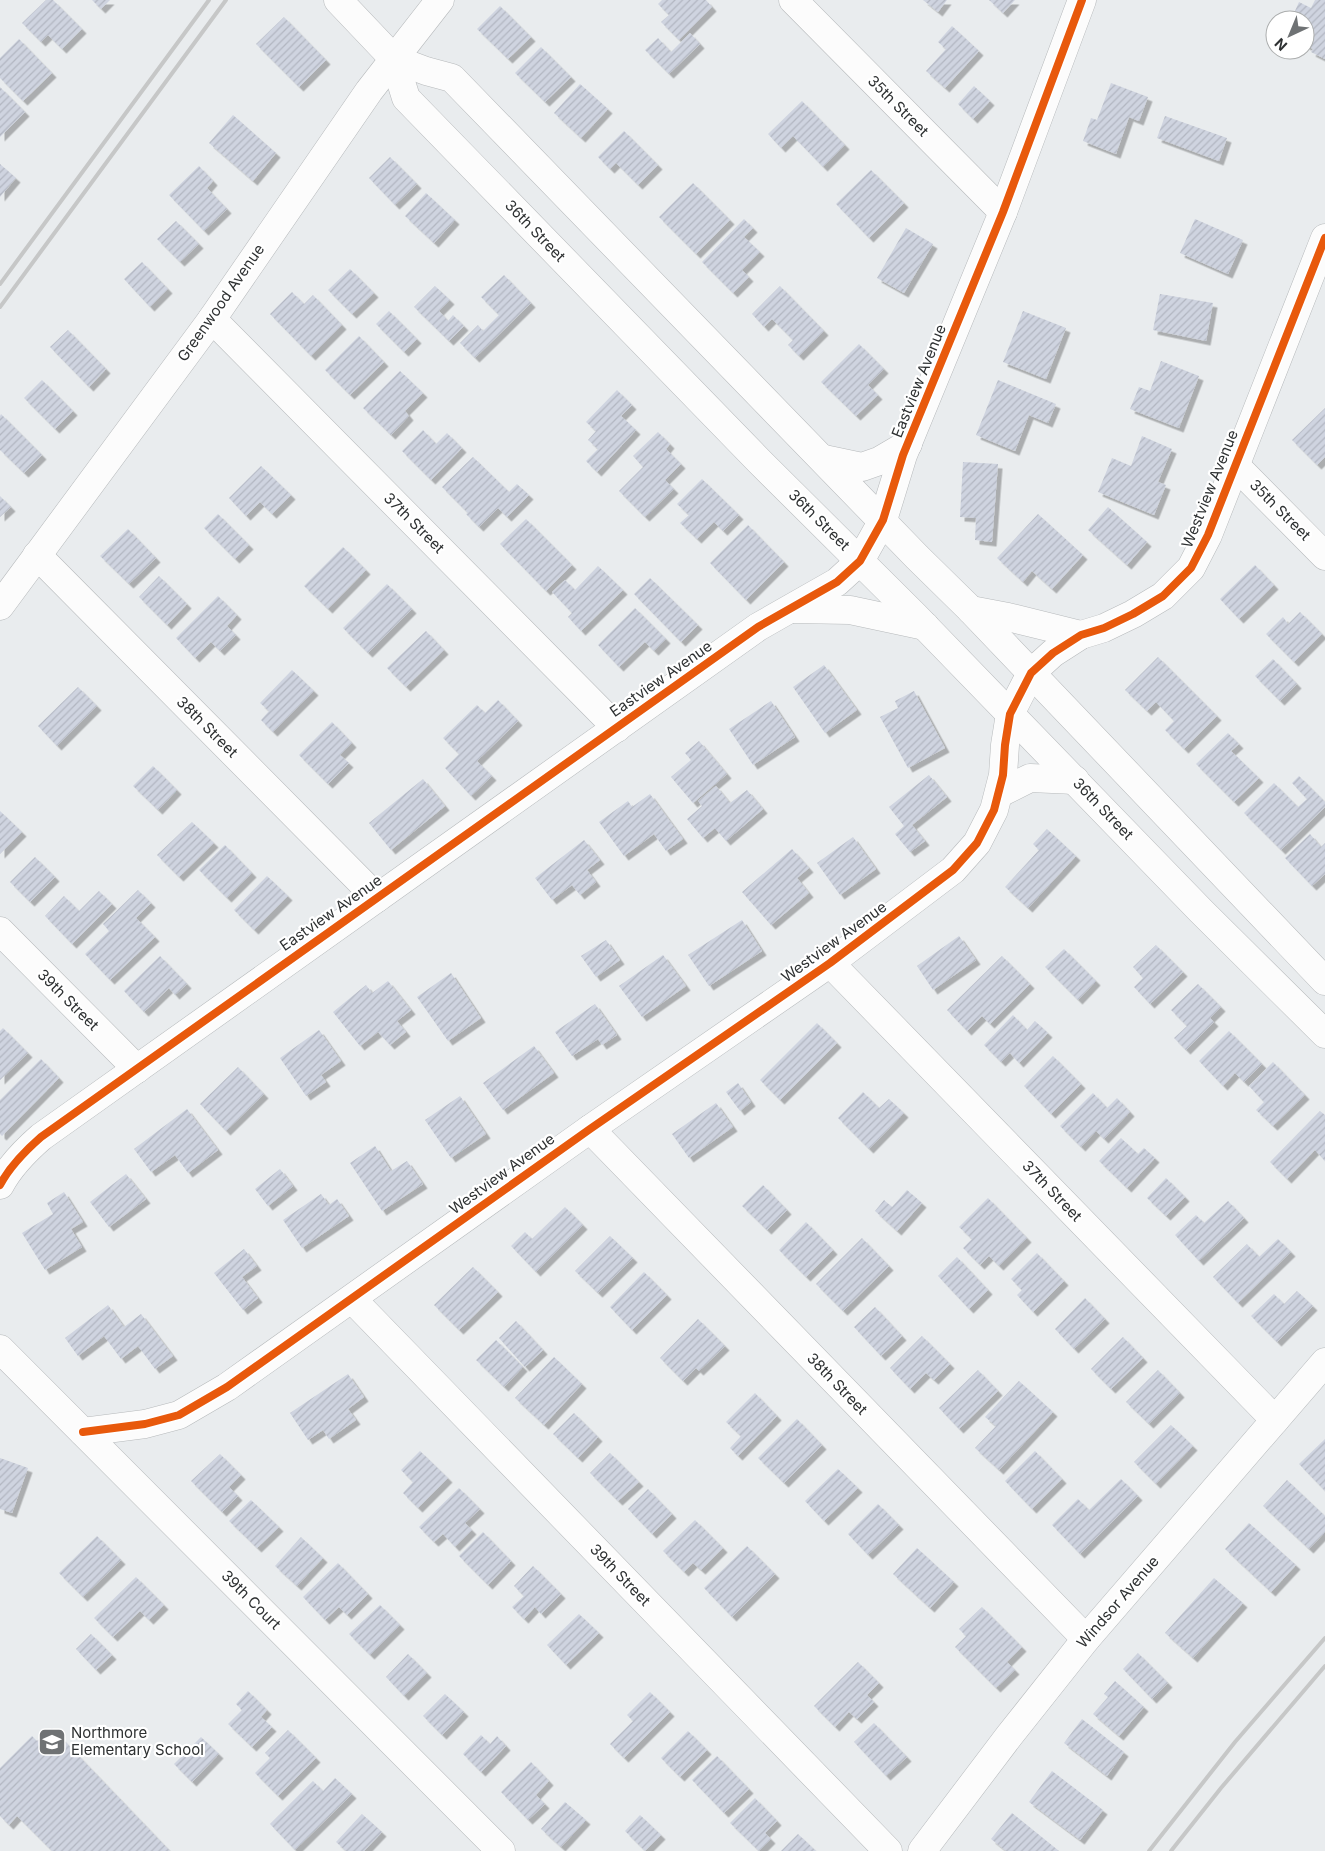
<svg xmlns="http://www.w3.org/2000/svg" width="1325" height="1851" font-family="Inter,sans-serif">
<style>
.building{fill:url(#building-hatch);filter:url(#shadow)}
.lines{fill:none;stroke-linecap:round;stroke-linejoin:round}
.minor-casing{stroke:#b6b9bb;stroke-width:29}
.minor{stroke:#fcfcfc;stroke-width:28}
.rail{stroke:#c6c7c7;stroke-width:4}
.cycleway-casing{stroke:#fff;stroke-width:11}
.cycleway{stroke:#e8590c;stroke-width:8}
.labels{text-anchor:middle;stroke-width:4.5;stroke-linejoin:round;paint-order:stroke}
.street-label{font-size:15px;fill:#2e3132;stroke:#fff}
.poi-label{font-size:15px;fill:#2e3132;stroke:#fff;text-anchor:start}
</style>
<defs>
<pattern id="building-hatch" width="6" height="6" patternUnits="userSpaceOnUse" patternTransform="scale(1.25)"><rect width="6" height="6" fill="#cfd4e0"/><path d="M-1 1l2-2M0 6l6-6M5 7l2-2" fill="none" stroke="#b2b6c1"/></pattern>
<filter id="shadow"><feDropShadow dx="4.5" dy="4.5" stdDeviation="0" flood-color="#0004"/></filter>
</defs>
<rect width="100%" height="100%" fill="#e9ecee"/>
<g class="building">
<polygon points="46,0 53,0 82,29 62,49 48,35 41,42 22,23"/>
<polygon points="92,0 110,0 101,9"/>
<polygon points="662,0 706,0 712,7 679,40 661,22 669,15 658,4"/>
<polygon points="923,0 947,0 938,12"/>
<polygon points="989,0 1015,0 1003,13"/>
<polygon points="1315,0 1325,0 1325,59 1311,52 1313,49 1305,45 1305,20 1291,20 1299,2 1311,8"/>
<polygon points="500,6 531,37 508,59 477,29"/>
<polygon points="284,17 326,60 299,87 256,44"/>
<polygon points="952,26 979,51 945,88 926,71 946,49 938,42"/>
<polygon points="690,33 700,44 669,74 645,50 658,38 671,52"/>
<polygon points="19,39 52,73 23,101 0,78 0,58"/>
<polygon points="541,47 571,77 545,102 515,73"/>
<polygon points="1111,83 1148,97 1139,121 1129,117 1116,154 1083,141 1091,118 1097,120"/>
<polygon points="580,84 608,109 581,138 554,113"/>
<polygon points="974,86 990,101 973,119 958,104"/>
<polygon points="0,87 25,112 0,137"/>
<polygon points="802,101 845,145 823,167 793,136 781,148 768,134"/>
<polygon points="233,115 276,153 253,181 209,143"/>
<polygon points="1165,116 1227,138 1219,161 1157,138"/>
<polygon points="624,131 658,165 638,185 616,163 610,169 598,157"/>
<polygon points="390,157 417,184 395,205 369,178"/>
<polygon points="0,164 16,178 0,197"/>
<polygon points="199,166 213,181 207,188 227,209 204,231 169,195"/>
<polygon points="871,170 904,203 869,238 836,204"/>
<polygon points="693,183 730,220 696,254 659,217"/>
<polygon points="426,193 455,220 434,243 405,216"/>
<polygon points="744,219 753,228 744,237 760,252 742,270 749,277 733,293 702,262"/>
<polygon points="1195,219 1243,240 1228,274 1180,253"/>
<polygon points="176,221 199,244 180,262 157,239"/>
<polygon points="906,228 933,244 904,293 877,278"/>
<polygon points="142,262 168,289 150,307 124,279"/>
<polygon points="350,269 374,293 352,314 328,290"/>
<polygon points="504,275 531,303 475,358 460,343 478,325 483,331 499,315 481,297"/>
<polygon points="435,286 450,300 439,311 448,321 453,315 464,326 449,341 414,307"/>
<polygon points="780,286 824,331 799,356 788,345 793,340 772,319 764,327 752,314"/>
<polygon points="292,292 304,304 313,295 342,325 311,356 270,314"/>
<polygon points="1160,294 1213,303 1206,341 1153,330"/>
<polygon points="389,311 417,339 404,352 376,324"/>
<polygon points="1023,311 1066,328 1046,379 1003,362"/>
<polygon points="68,330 106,369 89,387 50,347"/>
<polygon points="359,336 384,362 350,395 325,370"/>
<polygon points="859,344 884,369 868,385 878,395 856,416 821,382"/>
<polygon points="1161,361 1199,376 1179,428 1130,409 1139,387 1150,391"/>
<polygon points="400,371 423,393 405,411 409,416 391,435 363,408"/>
<polygon points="42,380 73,411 55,429 24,398"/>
<polygon points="998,380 1056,404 1048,423 1029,415 1015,451 976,435"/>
<polygon points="617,390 632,405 621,416 636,430 597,472 586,461 598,449 588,440 596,431 586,422"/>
<polygon points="1325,408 1325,457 1317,465 1292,440"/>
<polygon points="1,414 42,455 24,473 0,450 0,416"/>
<polygon points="423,430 436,444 447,433 462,448 431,480 402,451"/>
<polygon points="658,432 670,444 666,449 681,464 665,480 674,489 645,517 619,491 643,467 633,456"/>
<polygon points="1142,436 1172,449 1158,482 1166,485 1154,515 1098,492 1112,458 1131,466"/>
<polygon points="473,457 509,492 517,484 529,495 507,517 498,508 479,527 466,514 468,513 442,487"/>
<polygon points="963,462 998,464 992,542 975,540 976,518 960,517"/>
<polygon points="261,466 291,495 272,514 260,502 246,516 229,498"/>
<polygon points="702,479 739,515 723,531 714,522 697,539 680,523 689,515 677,504"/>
<polygon points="0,496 11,507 0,517"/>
<polygon points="1108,507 1147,542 1127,565 1088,530"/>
<polygon points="218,514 249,545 235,559 204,528"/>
<polygon points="1038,514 1083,555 1052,589 1032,571 1023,582 997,558"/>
<polygon points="526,519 572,565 546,591 500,544"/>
<polygon points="748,525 784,562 746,600 710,563"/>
<polygon points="128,529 156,558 129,584 100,556"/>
<polygon points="343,547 366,570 328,609 304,586"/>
<polygon points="1255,565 1274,585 1239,619 1220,599"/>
<polygon points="598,566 623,590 581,631 568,617 572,613 552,592 565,580 575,590"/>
<polygon points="159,576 187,604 167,625 139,597"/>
<polygon points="650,578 698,625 681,642 634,594"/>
<polygon points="387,584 412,609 368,653 343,628"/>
<polygon points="218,596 237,615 227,626 236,635 220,651 211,642 195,658 176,638"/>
<polygon points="635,608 666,639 654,651 645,642 619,667 598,645"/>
<polygon points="1300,612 1322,634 1294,662 1266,634 1283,617 1288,624"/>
<polygon points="426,631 444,650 406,687 387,668"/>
<polygon points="1158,657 1217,716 1184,749 1165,730 1174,721 1156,702 1147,711 1125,690"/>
<polygon points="1273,659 1297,684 1280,701 1255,676"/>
<polygon points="824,665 857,710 825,733 793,687"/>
<polygon points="292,670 314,691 273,732 261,720 269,711 260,703"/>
<polygon points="78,687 97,706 57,746 38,726"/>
<polygon points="914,691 945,748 908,768 880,717 898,708 895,701"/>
<polygon points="498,700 518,721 477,761 492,776 471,796 445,768 459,754 443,738 477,705 485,713"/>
<polygon points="771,701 795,737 753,765 729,729"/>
<polygon points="332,722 352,743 340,755 349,763 328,784 299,755"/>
<polygon points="1228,733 1239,744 1231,751 1259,778 1234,802 1196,764"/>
<polygon points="699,741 727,774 693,803 671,777 691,760 685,753"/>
<polygon points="153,766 177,790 158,810 133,786"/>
<polygon points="929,775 947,797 912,825 925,841 910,852 895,834 904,826 889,807"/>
<polygon points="1299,776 1325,802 1325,807 1281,850 1244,813 1274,783 1298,807 1307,799 1292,783"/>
<polygon points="423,779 445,806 391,850 369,823"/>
<polygon points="716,786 730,803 747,790 763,809 726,841 715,828 703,838 687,819 702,806 698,801"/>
<polygon points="650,794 683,839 666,851 654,834 624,856 599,822 628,801 632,807"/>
<polygon points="0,811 22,832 0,854"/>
<polygon points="192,822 214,843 179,877 157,855"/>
<polygon points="1047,829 1076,856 1028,908 1005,887 1039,850 1033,844"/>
<polygon points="1310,834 1321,847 1325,843 1325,874 1312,886 1285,858"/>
<polygon points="853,837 876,869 840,895 817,863"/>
<polygon points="584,840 600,860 587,870 596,882 580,895 572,885 552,900 535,878"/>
<polygon points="225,845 252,873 227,898 199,870"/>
<polygon points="792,849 809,868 797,878 809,893 771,925 742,892"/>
<polygon points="35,857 55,877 30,902 10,882"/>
<polygon points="267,876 288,896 254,930 234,910"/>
<polygon points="138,890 151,903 136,918 155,937 110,980 85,954 109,931 103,924"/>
<polygon points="99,891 112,904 72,944 45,916 64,896 79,911"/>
<polygon points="742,920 762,951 709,986 688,955"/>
<polygon points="959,936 976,960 933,990 917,966"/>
<polygon points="606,940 620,960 596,977 581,956"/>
<polygon points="1156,945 1183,972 1150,1004 1134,987 1143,978 1133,967"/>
<polygon points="1064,949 1096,981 1078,1000 1045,967"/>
<polygon points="663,955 686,986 642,1017 619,986"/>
<polygon points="160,956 187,984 175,995 169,988 144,1012 124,991"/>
<polygon points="1002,956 1030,984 990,1024 982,1016 967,1031 947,1010"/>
<polygon points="451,973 481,1018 448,1041 417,997"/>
<polygon points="388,981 411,1010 397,1021 406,1032 390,1045 378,1032 360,1046 333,1012 366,985 372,993"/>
<polygon points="1198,984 1221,1007 1210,1018 1214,1022 1186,1050 1174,1038 1187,1026 1171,1010"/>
<polygon points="595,1004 617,1035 602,1045 598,1039 572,1056 555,1032"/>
<polygon points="1013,1015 1027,1030 1035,1021 1048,1033 1019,1063 1010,1053 1001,1062 984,1045"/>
<polygon points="817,1023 837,1043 780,1100 760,1080"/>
<polygon points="3,1028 28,1053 0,1080 0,1031"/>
<polygon points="319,1030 341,1061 321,1075 326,1082 306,1096 280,1058"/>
<polygon points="1229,1031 1262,1064 1244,1082 1235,1073 1223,1086 1199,1061"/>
<polygon points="534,1046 554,1073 503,1110 483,1083"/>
<polygon points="1053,1056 1081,1084 1051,1114 1024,1086"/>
<polygon points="41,1059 59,1078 2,1136 0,1134 0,1100"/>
<polygon points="1273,1062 1305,1095 1273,1126 1256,1110 1264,1102 1249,1086"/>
<polygon points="238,1067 264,1094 226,1131 200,1104"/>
<polygon points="738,1083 751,1102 740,1111 726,1092"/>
<polygon points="863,1092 879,1108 889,1099 904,1113 869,1149 838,1118"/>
<polygon points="1093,1093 1107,1108 1117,1098 1130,1112 1104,1139 1096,1131 1081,1147 1060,1126"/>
<polygon points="460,1096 486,1134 451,1158 425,1120"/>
<polygon points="716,1103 733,1127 689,1158 672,1134"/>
<polygon points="187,1109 218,1150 188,1173 175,1155 151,1172 134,1149"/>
<polygon points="1320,1111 1325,1115 1325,1161 1315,1150 1287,1179 1270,1162"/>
<polygon points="1121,1138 1138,1154 1144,1148 1155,1158 1127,1188 1099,1161"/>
<polygon points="375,1146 391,1171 407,1161 423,1184 382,1211 350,1163"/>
<polygon points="280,1169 293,1186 268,1206 255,1189"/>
<polygon points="126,1174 146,1199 109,1227 90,1202"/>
<polygon points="1166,1178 1185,1197 1166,1216 1147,1198"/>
<polygon points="763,1185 787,1210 767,1230 742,1206"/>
<polygon points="907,1190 922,1203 897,1231 875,1211 884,1200 892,1207"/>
<polygon points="64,1192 83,1222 71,1229 82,1247 45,1270 22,1233 53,1214 47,1203"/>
<polygon points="321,1194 329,1205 337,1199 349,1216 302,1248 283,1220"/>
<polygon points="988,1198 1027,1238 999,1266 989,1256 980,1265 963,1248 972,1239 959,1227"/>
<polygon points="1228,1201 1244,1218 1199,1261 1175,1235 1196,1215 1204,1223"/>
<polygon points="565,1207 583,1225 536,1272 511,1246 525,1232 532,1239"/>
<polygon points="806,1222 833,1250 806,1277 779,1250"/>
<polygon points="610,1236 633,1258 598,1293 575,1271"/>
<polygon points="862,1238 889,1266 843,1311 816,1284"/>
<polygon points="1278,1239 1291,1252 1238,1303 1213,1277 1247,1244 1259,1257"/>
<polygon points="244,1249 257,1266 242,1277 258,1298 243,1310 214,1273"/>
<polygon points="1037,1253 1064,1281 1033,1312 1017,1295 1022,1290 1011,1279"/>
<polygon points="957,1257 988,1290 969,1309 938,1276"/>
<polygon points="473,1267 498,1292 459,1330 434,1305"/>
<polygon points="644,1272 667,1295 632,1330 610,1307"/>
<polygon points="1297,1291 1313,1306 1277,1342 1251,1316 1274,1294 1284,1304"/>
<polygon points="1085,1298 1105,1319 1074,1349 1055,1329"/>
<polygon points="108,1305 124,1327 141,1314 173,1356 155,1369 138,1346 121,1359 104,1336 78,1356 65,1338"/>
<polygon points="875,1307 902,1336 881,1356 854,1327"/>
<polygon points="698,1319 725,1346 699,1371 696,1368 683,1381 660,1358"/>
<polygon points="516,1321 543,1350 525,1367 499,1338"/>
<polygon points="922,1336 950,1364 934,1380 926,1373 910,1389 890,1368"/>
<polygon points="1123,1337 1143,1358 1111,1389 1091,1369"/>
<polygon points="496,1340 523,1367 504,1387 476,1360"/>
<polygon points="554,1357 582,1384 544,1425 515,1398"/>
<polygon points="978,1370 998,1391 959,1429 939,1408"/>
<polygon points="1158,1370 1180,1393 1149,1424 1126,1402"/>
<polygon points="348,1374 364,1397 348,1409 356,1420 329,1439 323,1430 308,1440 290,1413"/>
<polygon points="1019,1381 1053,1412 999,1470 975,1448 996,1426 985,1417"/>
<polygon points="755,1393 777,1416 738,1456 730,1448 741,1436 726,1422"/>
<polygon points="574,1413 598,1437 578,1458 553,1434"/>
<polygon points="797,1419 822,1445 784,1483 758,1458"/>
<polygon points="1171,1425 1193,1446 1156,1484 1134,1462"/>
<polygon points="1325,1439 1325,1491 1299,1464"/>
<polygon points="420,1451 448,1478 418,1508 403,1493 413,1482 401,1470"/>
<polygon points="1035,1451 1062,1479 1032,1509 1005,1481"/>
<polygon points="610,1453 639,1482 618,1501 590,1473"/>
<polygon points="220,1454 241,1475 229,1487 238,1496 222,1512 191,1481"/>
<polygon points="0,1458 28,1468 12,1513 0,1509"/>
<polygon points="838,1469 858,1488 824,1521 805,1501"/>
<polygon points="1121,1479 1138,1496 1080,1554 1052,1525 1078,1499 1089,1510"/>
<polygon points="1287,1480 1325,1516 1325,1532 1309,1549 1263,1506"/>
<polygon points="459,1488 480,1509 465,1523 472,1530 455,1547 443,1534 434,1542 419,1527"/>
<polygon points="648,1489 672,1514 652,1534 628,1509"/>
<polygon points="251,1500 279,1527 257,1548 229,1521"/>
<polygon points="878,1504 899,1525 868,1555 848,1534"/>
<polygon points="695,1520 723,1548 701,1570 693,1563 684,1572 663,1551"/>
<polygon points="1249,1523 1296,1565 1271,1592 1225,1549"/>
<polygon points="483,1532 511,1561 488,1585 459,1556"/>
<polygon points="97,1536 121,1560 83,1597 59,1573"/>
<polygon points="301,1537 323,1558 297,1586 275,1566"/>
<polygon points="747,1546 775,1574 732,1617 704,1588"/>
<polygon points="917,1548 954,1582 930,1608 893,1574"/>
<polygon points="338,1563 368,1594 347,1615 339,1607 325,1620 303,1597"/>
<polygon points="533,1566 561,1594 541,1614 535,1607 524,1619 512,1607 524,1596 514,1586"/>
<polygon points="136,1577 164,1605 149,1620 140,1611 113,1637 94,1618"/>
<polygon points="1214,1578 1243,1603 1193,1658 1165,1633"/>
<polygon points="380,1605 400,1625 370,1655 349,1634"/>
<polygon points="982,1607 1022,1647 1007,1662 1015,1670 996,1688 955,1647 966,1636 959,1629"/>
<polygon points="579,1614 599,1633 566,1665 547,1645"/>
<polygon points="91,1634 112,1655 96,1670 76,1649"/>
<polygon points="1138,1653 1168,1683 1152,1699 1123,1669"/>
<polygon points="408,1654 427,1673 404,1696 386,1677"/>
<polygon points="858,1662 879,1683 867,1695 874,1702 857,1719 849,1712 835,1727 814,1706"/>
<polygon points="1115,1681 1144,1707 1119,1736 1093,1714 1108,1697 1104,1694"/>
<polygon points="248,1691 267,1710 261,1717 272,1727 252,1747 228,1724 242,1710 236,1704"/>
<polygon points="650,1692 670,1712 624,1758 610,1744 633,1721 627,1715"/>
<polygon points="445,1694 464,1712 442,1735 423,1716"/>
<polygon points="1082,1719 1124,1752 1107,1776 1064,1743"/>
<polygon points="874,1723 907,1757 886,1776 854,1742"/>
<polygon points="52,1728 170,1851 52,1851 17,1816 9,1825 0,1816 0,1768 32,1736 37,1741"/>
<polygon points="288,1730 316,1758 278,1796 255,1773 270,1758 265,1753"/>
<polygon points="688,1731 707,1750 680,1777 661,1758"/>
<polygon points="481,1735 490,1744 497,1736 506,1746 481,1772 463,1754"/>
<polygon points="201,1737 219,1754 192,1782 174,1764"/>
<polygon points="717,1756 749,1789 724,1813 692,1780"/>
<polygon points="531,1762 549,1781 536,1795 545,1804 528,1820 501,1792"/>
<polygon points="1052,1771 1103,1810 1080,1840 1029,1802"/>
<polygon points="335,1778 352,1794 295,1850 270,1824 313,1781 323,1791"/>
<polygon points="755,1798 777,1821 765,1833 771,1839 759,1851 730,1823"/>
<polygon points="565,1802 586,1820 561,1847 541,1829"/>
<polygon points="1012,1813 1059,1851 1006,1851 991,1839"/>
<polygon points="362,1814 382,1832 364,1851 346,1851 336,1842"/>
<polygon points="640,1815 661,1835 645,1851 625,1831"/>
<polygon points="798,1834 816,1851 781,1851"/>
</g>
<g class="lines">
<g class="minor-casing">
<g id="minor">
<polyline points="338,0 394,59 426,71 452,78 917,557 971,610 1325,981"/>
<polyline points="793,0 1003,212"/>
<polyline points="394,59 406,98 759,461 915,616 1201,911 1325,1034"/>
<polyline points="212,319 617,728"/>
<polyline points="824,459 862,467 879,461 908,444"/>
<polyline points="1235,465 1325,556"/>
<polyline points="37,555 377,898"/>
<polyline points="0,606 212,319 369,91 440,0"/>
<polyline points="792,609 850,610 925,626"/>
<polyline points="971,610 1008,617 1081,635"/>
<polyline points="1000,793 1030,778 1075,780"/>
<polyline points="0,931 137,1069"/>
<polyline points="830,963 1275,1420"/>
<polyline points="590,1129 1086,1639"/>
<path d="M0,1185C10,1166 25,1151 41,1137L758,627L837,582L860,561L883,520L903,455L1003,212L1082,0"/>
<polyline points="352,1299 888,1851"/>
<polyline points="0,1349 501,1851"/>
<polyline points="83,1432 145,1424 179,1415 227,1387 590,1129 830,963 953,870 977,843 994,810 1003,775 1005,745 1010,714 1031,673 1053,653 1081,635 1104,628 1133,614 1163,596 1191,568 1208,535 1325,238"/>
<polyline points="922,1851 1009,1736 1086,1639 1325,1362"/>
</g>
</g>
<use href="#minor" class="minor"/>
<g class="rail">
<polyline points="0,284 209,0"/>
<polyline points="0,307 226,0"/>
<polyline points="1149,1851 1235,1742 1325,1638"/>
<polyline points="1171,1851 1221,1788 1325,1666"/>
</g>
<g class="cycleway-casing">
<g id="cycleway">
<path d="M0,1185C10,1166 25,1151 41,1137L758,627L837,582L860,561L883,520L903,455L1003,212L1082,0"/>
<polyline points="83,1432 145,1424 179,1415 227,1387 590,1129 830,963 953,870 977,843 994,810 1003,775 1005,745 1010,714 1031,673 1053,653 1081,635 1104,628 1133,614 1163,596 1191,568 1208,535 1325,238"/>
</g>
</g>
<use href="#cycleway" class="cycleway"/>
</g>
<defs>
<g id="school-square" transform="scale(1.4375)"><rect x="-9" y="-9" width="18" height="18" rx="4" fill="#6f7274" stroke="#fff"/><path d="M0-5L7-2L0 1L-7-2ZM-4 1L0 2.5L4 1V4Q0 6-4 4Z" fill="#fff"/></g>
</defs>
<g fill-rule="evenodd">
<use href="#school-square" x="52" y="1742"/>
</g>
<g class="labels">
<g class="street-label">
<text transform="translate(898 106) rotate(45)" y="5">35th Street</text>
<text transform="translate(535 231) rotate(46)" y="5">36th Street</text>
<text transform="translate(221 303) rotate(-55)" y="5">Greenwood Avenue</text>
<text transform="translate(919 381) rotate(-68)" y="5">Eastview Avenue</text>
<text transform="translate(1210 489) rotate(-68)" y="5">Westview Avenue</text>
<text transform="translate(1280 510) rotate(45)" y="5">35th Street</text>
<text transform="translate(819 520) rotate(45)" y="5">36th Street</text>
<text transform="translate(414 523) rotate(45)" y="5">37th Street</text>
<text transform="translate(661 679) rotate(-35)" y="5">Eastview Avenue</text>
<text transform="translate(207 727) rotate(45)" y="5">38th Street</text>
<text transform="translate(1103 809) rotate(46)" y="5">36th Street</text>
<text transform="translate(331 913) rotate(-35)" y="5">Eastview Avenue</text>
<text transform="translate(834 942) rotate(-36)" y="5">Westview Avenue</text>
<text transform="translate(68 1000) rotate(45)" y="5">39th Street</text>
<text transform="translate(502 1174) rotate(-36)" y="5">Westview Avenue</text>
<text transform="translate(1052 1191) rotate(46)" y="5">37th Street</text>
<text transform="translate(837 1384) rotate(46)" y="5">38th Street</text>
<text transform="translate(620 1575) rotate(46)" y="5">39th Street</text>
<text transform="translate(251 1600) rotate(45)" y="5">39th Court</text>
<text transform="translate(1118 1602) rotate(-49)" y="5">Windsor Avenue</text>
</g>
<g class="poi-label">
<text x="71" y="1738">Northmore<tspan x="71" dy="17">Elementary School</tspan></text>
</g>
</g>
<g transform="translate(1290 35) rotate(224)"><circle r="24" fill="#ffffff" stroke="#abadad"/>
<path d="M0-4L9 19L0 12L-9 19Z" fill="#6f7274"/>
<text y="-8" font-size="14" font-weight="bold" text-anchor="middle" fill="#2e3132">N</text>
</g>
</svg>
